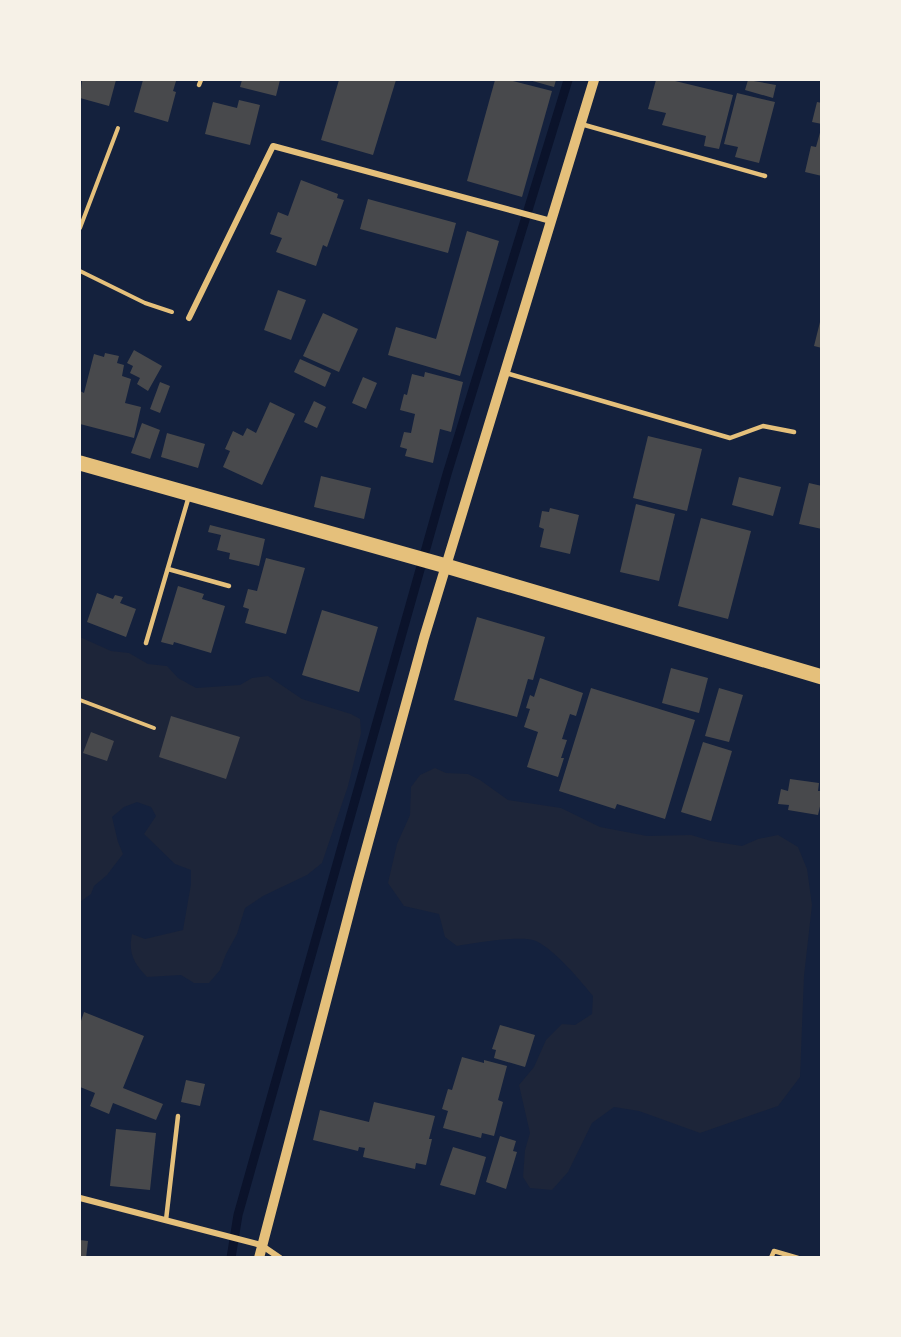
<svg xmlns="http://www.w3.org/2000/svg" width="901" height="1337" font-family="Signika,sans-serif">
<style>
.green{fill:#1d2539}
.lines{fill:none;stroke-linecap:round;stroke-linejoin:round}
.stream{stroke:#0b132b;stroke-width:9}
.building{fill:#48494c}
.path{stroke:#e5c07b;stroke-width:4}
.service{stroke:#e5c07b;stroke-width:4.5}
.minor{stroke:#e5c07b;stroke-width:6}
.tertiary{stroke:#e5c07b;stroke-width:10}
.primary{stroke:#e5c07b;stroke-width:15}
</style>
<rect width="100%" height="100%" fill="#14213d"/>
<g class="green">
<path d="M80,637L111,651L129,653L148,664L167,666L178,678L196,688L240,685L252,678L268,676L302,699L351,714L360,719L361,733L348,786L322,863L307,875L263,896L245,908L237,934L226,954L220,970L209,983H194L181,975L147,977C134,964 128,953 132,934L145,939L183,930L191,884V870L175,864L144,834L156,816L151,807L137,802L124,807L112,817L118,842L123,854L107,875L94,886L91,894L80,902Z"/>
<path d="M435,768L446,773L468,774L480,780L508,800L561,808L600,827L647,836L691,835L711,841L742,846L758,839L778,835L798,847L807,869L812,905L804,976L800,1077L778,1106L700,1133L639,1111L614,1107L592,1123L568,1172L552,1190L530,1188L523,1177L525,1150L530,1133L519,1085L534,1067L546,1040L562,1024L575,1025L592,1014L593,996C579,979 556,951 536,941C522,935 474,943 457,946L445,937L439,914L404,906L388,883L397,844L410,815L411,787L420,775Z"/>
</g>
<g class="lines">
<polyline class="stream" points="231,1258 238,1215 447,474 568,80"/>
</g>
<g class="building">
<polygon points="82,80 116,80 109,106 80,98"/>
<polygon points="143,80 176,81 173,91 176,92 168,122 134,112"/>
<polygon points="242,80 280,80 276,96 240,87"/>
<polygon points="339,80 396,80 373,155 321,140"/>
<polygon points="495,80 509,80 552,91 522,197 467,181"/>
<polygon points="529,80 556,80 554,87"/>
<polygon points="656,80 671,80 733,95 719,149 704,146 706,136 662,125 666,113 648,109"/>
<polygon points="748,80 776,85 773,98 745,90"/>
<polygon points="737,93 775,102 759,163 735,157 738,147 724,144"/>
<polygon points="239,100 260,105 250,145 205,134 213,102 237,108"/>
<polygon points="817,102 822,103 822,124 812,122"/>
<polygon points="821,129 822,129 822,176 805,172 811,146 816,147"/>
<polygon points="301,180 338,194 337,198 344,200 327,247 323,245 316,266 276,252 282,238 270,234 278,212 288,216"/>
<polygon points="368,199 456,223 448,253 360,229"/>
<polygon points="467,231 499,241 460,376 388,355 396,327 436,339"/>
<polygon points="278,290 306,300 291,340 264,330"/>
<polygon points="323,313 358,329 339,372 303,356"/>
<polygon points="821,318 822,318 822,348 814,346"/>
<polygon points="134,350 162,366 148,391 137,384 140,378 130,373 133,366 127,363"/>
<polygon points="105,353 119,356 117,363 124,365 122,376 131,379 125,403 141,407 134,438 80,424 80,391 84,393 94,354 104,357"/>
<polygon points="300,359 331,373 325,387 294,372"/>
<polygon points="425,372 463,382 451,432 440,429 433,463 405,456 407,449 400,447 404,432 411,433 415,414 400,410 404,394 407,395 412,374 424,377"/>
<polygon points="363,377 377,383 366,409 352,403"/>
<polygon points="160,382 170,386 160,413 150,409"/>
<polygon points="314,401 326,407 317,428 304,422"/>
<polygon points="270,402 295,414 262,485 223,467 230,451 225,449 233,431 243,436 247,428 256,433"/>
<polygon points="142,423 160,430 150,459 131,453"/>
<polygon points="167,433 205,444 198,468 161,457"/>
<polygon points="648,436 702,449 687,511 633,498"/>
<polygon points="321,476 371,488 364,519 314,507"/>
<polygon points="739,477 781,487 773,516 732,505"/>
<polygon points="809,483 822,486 822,529 799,524"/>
<polygon points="636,504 675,514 659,581 620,572"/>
<polygon points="550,508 579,515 570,554 540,547 544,529 539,527 542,511 549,512"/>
<polygon points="701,518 751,531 728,619 678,606"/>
<polygon points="210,525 265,539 259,566 229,559 230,553 217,550 221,535 208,532"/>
<polygon points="266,558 305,568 286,634 245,623 249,609 243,607 248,589 257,591"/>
<polygon points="178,586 204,594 202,599 225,606 211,653 174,642 173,645 161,642"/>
<polygon points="97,593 113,599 115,595 123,597 120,603 136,609 126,637 87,622"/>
<polygon points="322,610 378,627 359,692 302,675"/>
<polygon points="477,617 545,637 533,680 528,679 517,717 454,700"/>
<polygon points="671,668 708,678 699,713 662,703"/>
<polygon points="540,678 583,693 576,716 570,714 562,739 567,740 561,758 564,758 558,777 527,767 538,732 524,727 530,709 526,708 530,695 534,697"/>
<polygon points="591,688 695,720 665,819 617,804 615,809 559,791"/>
<polygon points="719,688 743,695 729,742 705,736"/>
<polygon points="171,716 240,737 226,779 159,757"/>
<polygon points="91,732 114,741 107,761 83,753"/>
<polygon points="703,742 732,751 711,821 681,812"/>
<polygon points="790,779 819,783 818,791 822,791 822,798 818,815 788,810 789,805 778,804 781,789 788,791"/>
<polygon points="84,1012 144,1036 123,1088 163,1104 156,1120 113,1103 109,1114 90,1106 95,1093 80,1087 80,1024"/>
<polygon points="500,1025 535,1035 525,1067 494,1058 496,1050 492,1049"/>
<polygon points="462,1057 484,1063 484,1060 507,1066 498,1100 503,1102 494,1136 482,1133 481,1138 443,1128 448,1111 442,1109 448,1089 452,1090"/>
<polygon points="186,1080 205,1084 200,1106 181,1102"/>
<polygon points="374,1102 435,1116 429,1139 432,1139 426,1165 416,1163 415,1169 363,1157 365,1148 359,1147 358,1151 313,1140 320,1110 369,1122"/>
<polygon points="116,1129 156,1133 150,1190 110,1186"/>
<polygon points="500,1136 516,1141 513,1151 517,1152 506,1189 486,1182"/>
<polygon points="453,1147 486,1157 475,1195 440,1185"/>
<polygon points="80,1240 88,1241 86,1258 80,1258"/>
</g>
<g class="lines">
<g class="path">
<polyline points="80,228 118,128"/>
<polyline points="80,271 145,303 172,312"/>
<polyline points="80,700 154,728"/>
</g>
<g class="service">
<polyline points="199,85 201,80"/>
<polyline points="581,124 765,176"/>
<polyline points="506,373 730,438 763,426 794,432"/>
<polyline points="168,569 229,586"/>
<polyline points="146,643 189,496"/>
<polyline points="166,1220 178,1116"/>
<polyline points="771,1258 774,1251 798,1258"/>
</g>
<g class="minor">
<polyline points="189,318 273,146 551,221"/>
<polyline points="80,1198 261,1245 280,1258"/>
</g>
<polyline class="tertiary" points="259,1258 357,883 424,638 594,80"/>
<polyline class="primary" points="80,463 446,566 822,677"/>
</g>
<rect width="901" height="1337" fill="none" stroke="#f6f1e7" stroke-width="162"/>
</svg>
